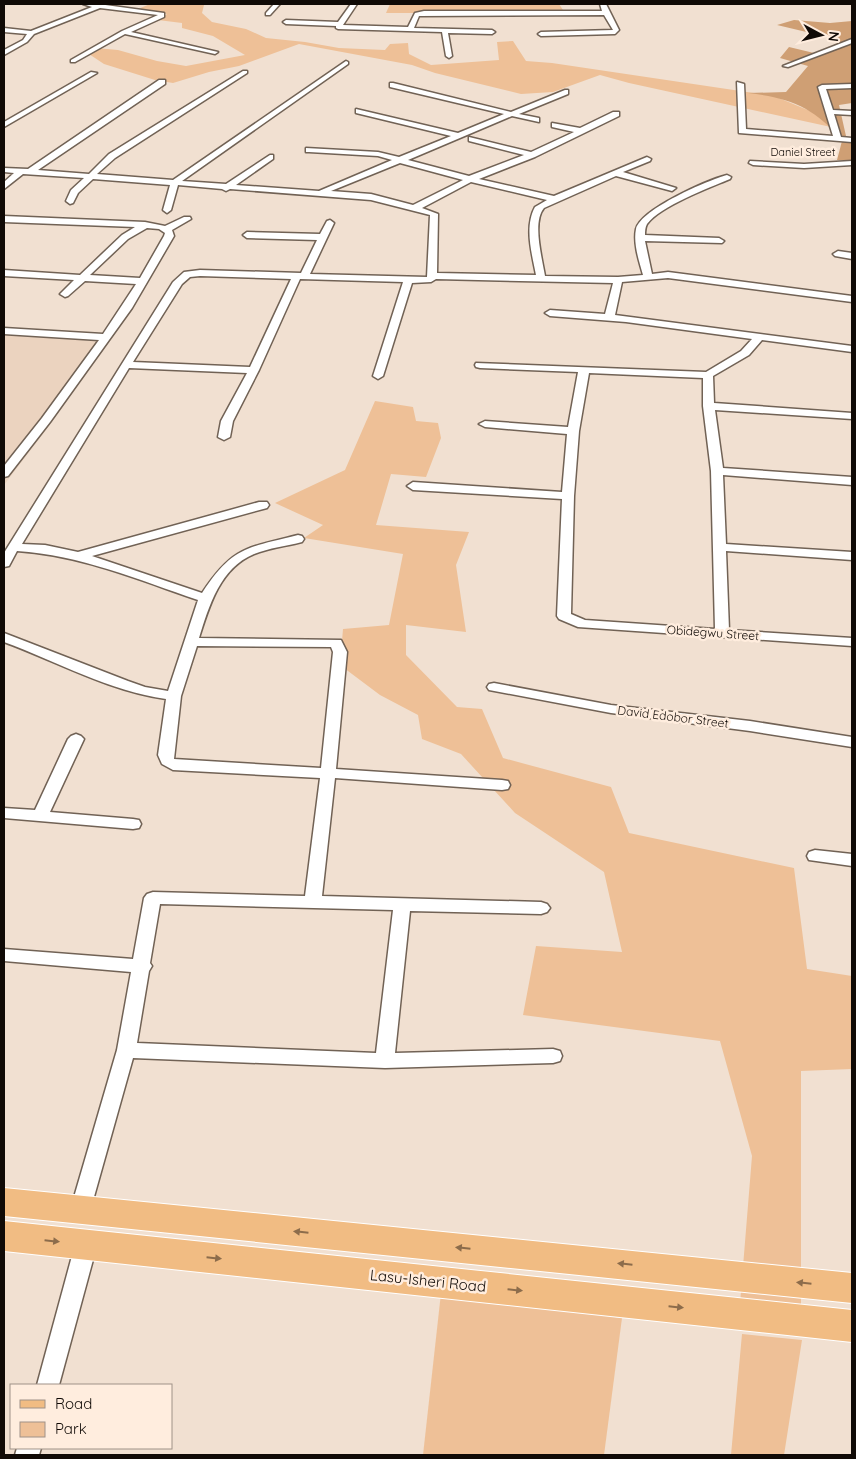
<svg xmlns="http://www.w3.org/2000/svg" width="856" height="1459" font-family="Quicksand,sans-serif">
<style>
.built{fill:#ebd3bf}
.green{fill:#eec097}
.forest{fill:#cf9f74}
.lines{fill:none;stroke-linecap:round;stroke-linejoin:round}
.street-casing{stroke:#716255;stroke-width:3}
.primary-casing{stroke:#fff;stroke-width:2}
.street{fill:#fff;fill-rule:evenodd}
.primary{fill:#f1bc83;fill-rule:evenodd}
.oneway{fill:#8c6c4b}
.labels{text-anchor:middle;stroke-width:5;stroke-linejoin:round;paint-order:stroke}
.far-street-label{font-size:11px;fill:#100a06;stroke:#ffedde}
.street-label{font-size:12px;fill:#100a06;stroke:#ffedde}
.near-street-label{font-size:15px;fill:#100a06;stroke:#ffedde}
</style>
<rect width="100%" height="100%" fill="#f1e0d1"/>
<polygon class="built" points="4,333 99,341 103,347 46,430 4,485"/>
<g class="green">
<polygon points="150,4 204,5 202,13 212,22 246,29 266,38 305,42 339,48 385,50 390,44 408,43 409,54 431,65 499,60 497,42 513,41 526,61 552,63 774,96 815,113 831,127 629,83 600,75 553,92 521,94 435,73 412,65 299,44 239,66 209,72 173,83 155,80 104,64 89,54 96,48 118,50 157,61 186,66 245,55 213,36 182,28 182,23 158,20 167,14 138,9"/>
<polygon points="390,4 559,4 565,13 386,13"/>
<polygon points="375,401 413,407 416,421 438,423 441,438 426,477 391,474 376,525 469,532 456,565 466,632 406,625 406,655 457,707 482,709 503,758 611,787 629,833 794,868 807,969 852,976 852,1069 801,1071 801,1323 739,1316 752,1156 720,1041 523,1015 536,946 622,952 604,872 515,813 461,754 422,739 418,715 380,695 340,665 343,629 389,625 403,554 304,538 323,525 275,503 345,470"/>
<polygon points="441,1293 622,1318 604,1455 423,1455"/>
<polygon points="742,1334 802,1340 784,1455 731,1455"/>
</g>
<path class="forest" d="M794,20L830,23L852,21V103L839,105L846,136L852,142V161L837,160L842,141C815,107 789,98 748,93L786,92L808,66L780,58L789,47L814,53L840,44V40L777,25Z"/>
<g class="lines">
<g class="street-casing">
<g id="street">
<polygon points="83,4 98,4 164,13 164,17 131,32 218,52 215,54 125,34 75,62 71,62 71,60 122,31 158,15 100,8 34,34 27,42 4,55 4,50 23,40 27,34 4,32 4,28 31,31 92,7"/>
<polygon points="274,4 280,4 270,15 266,15 266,13"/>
<polygon points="351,4 357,4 343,25 408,27 415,13 424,11 602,11 600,4 606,4 619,30 615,34 541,36 538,34 541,32 613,30 604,15 419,16 414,28 492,30 495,32 492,34 448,33 452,56 449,58 446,56 442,32 338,29 336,28 336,26 286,24 283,22 286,20 338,22"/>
<polygon points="852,39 852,43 788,67 783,66"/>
<path d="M346,61L348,62V64L182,181L226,184L270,155H273V159L236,185L319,191L392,160L378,156L309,152H306V148L378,152L399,157L451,136L356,113V109L458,133L504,114L390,87V83H393L511,112L565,90H568V94L519,114L539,118V122L512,116L408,160L469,176L524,155L469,141V137L531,152L574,132L552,127V123L580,128L613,112H619V116L535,157L479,179L554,196L647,157L651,159L650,161L623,172L676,188L672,191L616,176L544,208C532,222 542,258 545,276L618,277L643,275C639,261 633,243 636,229C641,209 708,180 727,175L731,177L730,179C709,188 660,206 647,224C645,228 645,231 645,235L719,238L724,241L722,243L645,241L652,274L668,272L852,296V302L668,278L622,282L615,315L852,346V352L762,340L749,355L713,376L714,403L852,413V419L715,410L723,468L852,477V485L723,475L726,544L852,552V560L726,551L729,630L852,638V646L578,627L559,619L557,616L562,499L413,490L407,486L413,482L562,492L567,434L485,427L479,424L485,421L568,427L578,372L480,368L476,367L475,365L476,363L706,372L741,351L752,339L626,322L550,316L545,313L550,310L605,314L613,283L436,279L431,282L412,283L383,376L378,379L373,376L403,282L300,279L259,370L233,421L230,437L224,440L218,437L221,421L247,373L129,368L22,544L45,545L78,552L259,502H267L269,505L267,508L92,556L202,593C233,546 247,548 298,535L302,536L304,539L302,542C287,546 269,548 254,554C220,568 209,606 199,638L341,640L347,652L336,769L502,780L508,781L510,785L508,789L502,790L335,778L322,896L541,902L547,904L550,908L547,912L541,914L410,911L395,1053L553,1049L560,1051L562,1056L560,1061L553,1063L385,1068L133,1058L90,1211L87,1217L80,1220L73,1217L70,1211L117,1050L131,972L4,961V949L133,959L144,898L147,894L153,892L305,896L320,778L173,770L162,764L158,755L166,699C109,691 58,662 4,642V633L128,681L145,687L168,691L198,600C139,580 80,555 17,551L9,566L4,567V553L173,282L184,272L200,270L301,273L317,240L247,238L243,235L247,232L320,234L327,221L330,220L334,223L310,274L427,277L430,215L371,200L230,189L226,191L222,189L178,185L171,210L167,213L163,210L170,185L93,179L78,193L73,203L70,204L66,201L71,190L84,178L23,174L4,189V182L14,173L4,172V168L28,169L159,80H165V84L38,170L89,174L109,154L243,71H247V73L115,158L97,174L173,180ZM400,163L463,180L413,205L371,194L331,191ZM471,182L547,200L535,207C524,227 532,254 536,275L437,273L438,214L422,208ZM200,276L291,279L250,367L133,362L182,284L190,277ZM589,373L703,378V406L711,471L715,629L585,620L571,614L574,496L579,431ZM197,646L331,647L333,652L321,768L174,759L181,696ZM160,904L393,910L376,1053L137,1043L149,971L152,966L150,963Z"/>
<polygon points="91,72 97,73 4,127 4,122"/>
<polygon points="737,82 744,84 746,129 833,136 818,87 822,85 852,84 852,88 826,89 833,110 852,111 852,115 834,114 841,137 852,138 852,142 739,133"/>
<polygon points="750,161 804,164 852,161 852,165 804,168 753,165 749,163"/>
<path d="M4,216L145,222L165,226L184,217H190L191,219L172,230L174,236L132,308L50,422L8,476L4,477V466L42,418L99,340L4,334V328L103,334L136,284L85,281L68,296L65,297L60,294L74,280L4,276V270L80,275L122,235L135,227L4,222ZM147,228L159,229L165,233L164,236L140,278L90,275L128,239Z"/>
<polygon points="838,251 852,253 852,259 835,256 833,254"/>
<polygon points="494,683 611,705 750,721 852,737 852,747 750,731 611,713 489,690 487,687 489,684"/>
<polygon points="76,734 81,736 84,739 50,812 133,819 139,820 141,824 139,828 133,829 4,818 4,808 35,810 68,739 71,736"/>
<polygon points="815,850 852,854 852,866 809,860 807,856 809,852"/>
<polygon points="86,1236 94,1238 97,1245 59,1385 37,1385 75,1245 78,1238"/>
<polygon points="17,1448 41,1448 39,1455 15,1455"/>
</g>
</g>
<g class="primary-casing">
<g id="primary">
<polygon points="4,1188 852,1273 852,1303 4,1216"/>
<polygon points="4,1221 852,1310 852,1342 4,1251"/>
</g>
</g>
<use href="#street" class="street"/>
<use href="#primary" class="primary"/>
</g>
<defs><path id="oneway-solid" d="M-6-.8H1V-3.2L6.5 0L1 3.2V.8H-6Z" transform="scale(1.25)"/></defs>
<g class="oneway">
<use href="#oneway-solid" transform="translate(301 1232) rotate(-174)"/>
<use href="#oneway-solid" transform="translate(52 1241) rotate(6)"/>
<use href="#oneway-solid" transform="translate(463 1248) rotate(-174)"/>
<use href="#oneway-solid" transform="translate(214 1258) rotate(6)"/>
<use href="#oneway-solid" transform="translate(625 1264) rotate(-174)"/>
<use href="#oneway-solid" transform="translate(804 1283) rotate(-174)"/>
<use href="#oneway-solid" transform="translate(515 1290) rotate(6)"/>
<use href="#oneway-solid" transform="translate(676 1307) rotate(6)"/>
</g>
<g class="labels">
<g class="far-street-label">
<text x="803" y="156">Daniel Street</text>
</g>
<g class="street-label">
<text transform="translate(713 633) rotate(4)" y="4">Obidegwu Street</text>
<text transform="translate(673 717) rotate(7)" y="4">David Edobor Street</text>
</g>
<g class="near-street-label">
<text transform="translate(428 1281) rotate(6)" y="5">Lasu-Isheri Road</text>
</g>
</g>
<rect width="856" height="1459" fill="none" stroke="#100a06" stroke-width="10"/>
<rect x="10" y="1384" width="162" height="65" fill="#ffedde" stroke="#9f9288"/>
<rect x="20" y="1400" width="25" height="8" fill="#f1bc83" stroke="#9f9288"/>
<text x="55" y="1409" font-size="15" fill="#100a06">Road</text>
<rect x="20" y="1422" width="25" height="15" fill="#eec097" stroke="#9f9288"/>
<text x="55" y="1434" font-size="15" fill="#100a06">Park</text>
<g transform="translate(821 35) rotate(97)" stroke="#ffedde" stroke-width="4" paint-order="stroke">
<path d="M0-4L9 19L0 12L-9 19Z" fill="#100a06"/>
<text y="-8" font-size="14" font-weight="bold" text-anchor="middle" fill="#100a06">N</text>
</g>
</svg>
